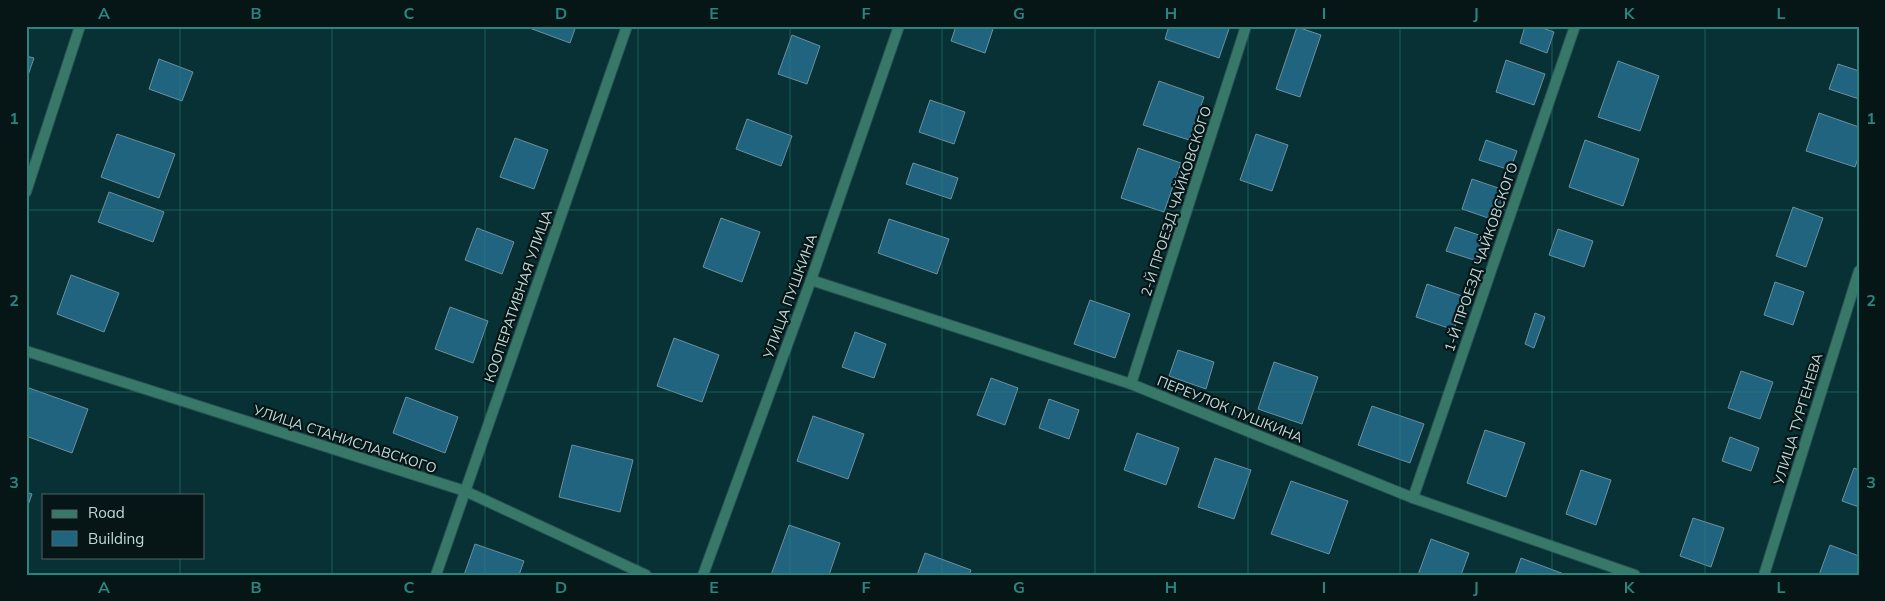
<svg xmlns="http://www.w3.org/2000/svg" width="1885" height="601" font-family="Mulish,sans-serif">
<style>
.building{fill:#20647f;stroke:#6d8f9e}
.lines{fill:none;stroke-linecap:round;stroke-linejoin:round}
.minor-casing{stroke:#294f52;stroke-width:12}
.minor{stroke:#387868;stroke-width:10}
.grid{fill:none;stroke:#2a857e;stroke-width:1;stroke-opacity:0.55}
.labels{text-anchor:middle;stroke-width:4.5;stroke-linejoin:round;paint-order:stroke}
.street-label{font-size:14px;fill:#c3d8d9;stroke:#061617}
.neatline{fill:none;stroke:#2a857e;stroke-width:2}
.grid-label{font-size:16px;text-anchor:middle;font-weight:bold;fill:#2a857e}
</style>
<rect width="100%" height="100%" fill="#073134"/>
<g class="building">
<polygon points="524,26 576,26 570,43"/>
<polygon points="956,26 994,26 985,53 951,41"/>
<polygon points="1169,26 1230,26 1219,58 1165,39"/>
<polygon points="1525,26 1537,26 1554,32 1547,53 1520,43"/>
<polygon points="1297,27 1321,35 1300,97 1276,89"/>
<polygon points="792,35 820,46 807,84 778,74"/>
<polygon points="26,56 34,58 26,81"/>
<polygon points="159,59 193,72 182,101 149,89"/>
<polygon points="1506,60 1545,74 1534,105 1496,92"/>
<polygon points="1618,61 1659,76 1640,131 1598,117"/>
<polygon points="1838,64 1859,71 1859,99 1829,89"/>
<polygon points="1159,81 1204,97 1189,140 1143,125"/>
<polygon points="930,100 965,112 954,144 919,132"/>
<polygon points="1819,113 1859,127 1859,155 1855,167 1806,151"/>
<polygon points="747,119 792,136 781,166 736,149"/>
<polygon points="117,134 175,154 159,198 101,177"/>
<polygon points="1256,134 1288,145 1272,191 1240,180"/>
<polygon points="515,138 548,150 534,189 500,177"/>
<polygon points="1486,140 1517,151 1510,170 1479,160"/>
<polygon points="1585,140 1639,159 1623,206 1569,187"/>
<polygon points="1138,148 1181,163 1164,212 1121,198"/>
<polygon points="913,163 958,178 951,199 906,184"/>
<polygon points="1472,179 1507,191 1497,221 1462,209"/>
<polygon points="109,192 164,212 153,242 98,222"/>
<polygon points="1793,207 1823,218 1806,267 1776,256"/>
<polygon points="721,218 760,232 742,282 703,267"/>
<polygon points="889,219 949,239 937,274 878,253"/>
<polygon points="1455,227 1488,238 1480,262 1446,251"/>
<polygon points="477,228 514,242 502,274 465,260"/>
<polygon points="1558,229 1593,241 1584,267 1549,255"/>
<polygon points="71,275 119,293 104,332 57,314"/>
<polygon points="1775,282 1804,292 1793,325 1764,315"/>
<polygon points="1427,284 1465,297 1454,330 1416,317"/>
<polygon points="1090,300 1130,314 1115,358 1074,344"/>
<polygon points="450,307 488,321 473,363 435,349"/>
<polygon points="1535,313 1545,317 1534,348 1525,344"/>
<polygon points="855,332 886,344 874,378 842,367"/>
<polygon points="674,338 719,355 702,402 657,386"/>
<polygon points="1178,350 1214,362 1206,389 1169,376"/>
<polygon points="1274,362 1318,377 1302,424 1258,409"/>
<polygon points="1741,371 1773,382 1760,419 1728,408"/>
<polygon points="991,378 1018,388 1005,425 977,415"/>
<polygon points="29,388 88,409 72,453 26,436 26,396"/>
<polygon points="406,397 458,417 445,453 393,433"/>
<polygon points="1049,399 1079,410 1069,439 1039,428"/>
<polygon points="1372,406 1424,424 1410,463 1358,445"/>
<polygon points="813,416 864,434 848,479 797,461"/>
<polygon points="1485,430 1525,443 1506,497 1467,483"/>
<polygon points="1137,433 1179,448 1166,485 1124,470"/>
<polygon points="1730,437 1759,448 1751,471 1722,461"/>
<polygon points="572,445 633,460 620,512 559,497"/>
<polygon points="1215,458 1251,470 1234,519 1198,507"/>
<polygon points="1854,468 1859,470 1859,507 1842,501"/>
<polygon points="1581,470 1611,480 1596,525 1566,514"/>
<polygon points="1291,481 1348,501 1329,554 1271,534"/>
<polygon points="26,492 32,494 26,511"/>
<polygon points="1693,518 1724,528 1711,567 1680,556"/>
<polygon points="789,525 840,543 829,575 771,575"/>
<polygon points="1431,539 1469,553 1461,575 1418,575"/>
<polygon points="475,544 524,561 519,575 464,575"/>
<polygon points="1830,545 1859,556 1859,575 1819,575"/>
<polygon points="925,553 971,570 969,575 917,575"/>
<polygon points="1521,558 1564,574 1564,575 1515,575"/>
</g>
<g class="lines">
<g class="minor-casing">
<g id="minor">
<polyline points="26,192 80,26"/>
<polyline points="811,280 1131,384 1413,498 1635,575"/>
<polyline points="26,351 465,491 646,575"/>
<polyline points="1131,384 1246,26"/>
<polyline points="1413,498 1575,26"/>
<polyline points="436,575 627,26"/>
<polyline points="703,575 811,280 899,26"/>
<polyline points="1764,575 1859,271"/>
</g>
</g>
<use href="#minor" class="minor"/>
</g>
<path class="grid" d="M180,26V495M332,26V575M485,26V575M638,26V575M790,26V575M942,26V575M1095,26V575M1248,26V575M1400,26V575M1552,26V575M1705,26V575M26,210H1859M26,392H1859M180,557V575"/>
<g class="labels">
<g class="street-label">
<text transform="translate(1176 201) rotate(-72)" y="5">2-Й ПРОЕЗД ЧАЙКОВСКОГО</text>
<text transform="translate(1481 257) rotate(-71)" y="5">1-Й ПРОЕЗД ЧАЙКОВСКОГО</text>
<text transform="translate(518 296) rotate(-71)" y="5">КООПЕРАТИВНАЯ УЛИЦА</text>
<text transform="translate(790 296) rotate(-70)" y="5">УЛИЦА ПУШКИНА</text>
<text transform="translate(1230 409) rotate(22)" y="5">ПЕРЕУЛОК ПУШКИНА</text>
<text transform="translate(1798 419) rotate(-73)" y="5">УЛИЦА ТУРГЕНЕВА</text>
<text transform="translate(345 439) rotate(18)" y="5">УЛИЦА СТАНИСЛАВСКОГО</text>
</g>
</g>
<rect width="1885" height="601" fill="none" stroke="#061617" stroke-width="55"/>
<rect x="42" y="494" width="162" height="65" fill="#061617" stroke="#526465"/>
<rect x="52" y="510" width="25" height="8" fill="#387868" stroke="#526465"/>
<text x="88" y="518" font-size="15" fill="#c3d8d9">Road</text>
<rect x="52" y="531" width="25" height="15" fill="#20647f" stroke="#526465"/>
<text x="88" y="544" font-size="15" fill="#c3d8d9">Building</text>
<rect x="28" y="28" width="1830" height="546" class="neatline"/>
<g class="grid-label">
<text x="104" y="19">A</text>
<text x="256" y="19">B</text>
<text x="409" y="19">C</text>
<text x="561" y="19">D</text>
<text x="714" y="19">E</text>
<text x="866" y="19">F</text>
<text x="1019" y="19">G</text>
<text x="1171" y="19">H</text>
<text x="1324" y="19">I</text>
<text x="1476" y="19">J</text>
<text x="1629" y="19">K</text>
<text x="1781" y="19">L</text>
<text x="14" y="124">1</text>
<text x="1871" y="124">1</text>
<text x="14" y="306">2</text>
<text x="1871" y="306">2</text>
<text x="14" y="488">3</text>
<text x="1871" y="488">3</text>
<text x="104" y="593">A</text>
<text x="256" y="593">B</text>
<text x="409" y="593">C</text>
<text x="561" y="593">D</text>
<text x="714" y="593">E</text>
<text x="866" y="593">F</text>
<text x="1019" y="593">G</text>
<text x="1171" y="593">H</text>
<text x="1324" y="593">I</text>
<text x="1476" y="593">J</text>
<text x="1629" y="593">K</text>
<text x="1781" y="593">L</text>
</g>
</svg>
